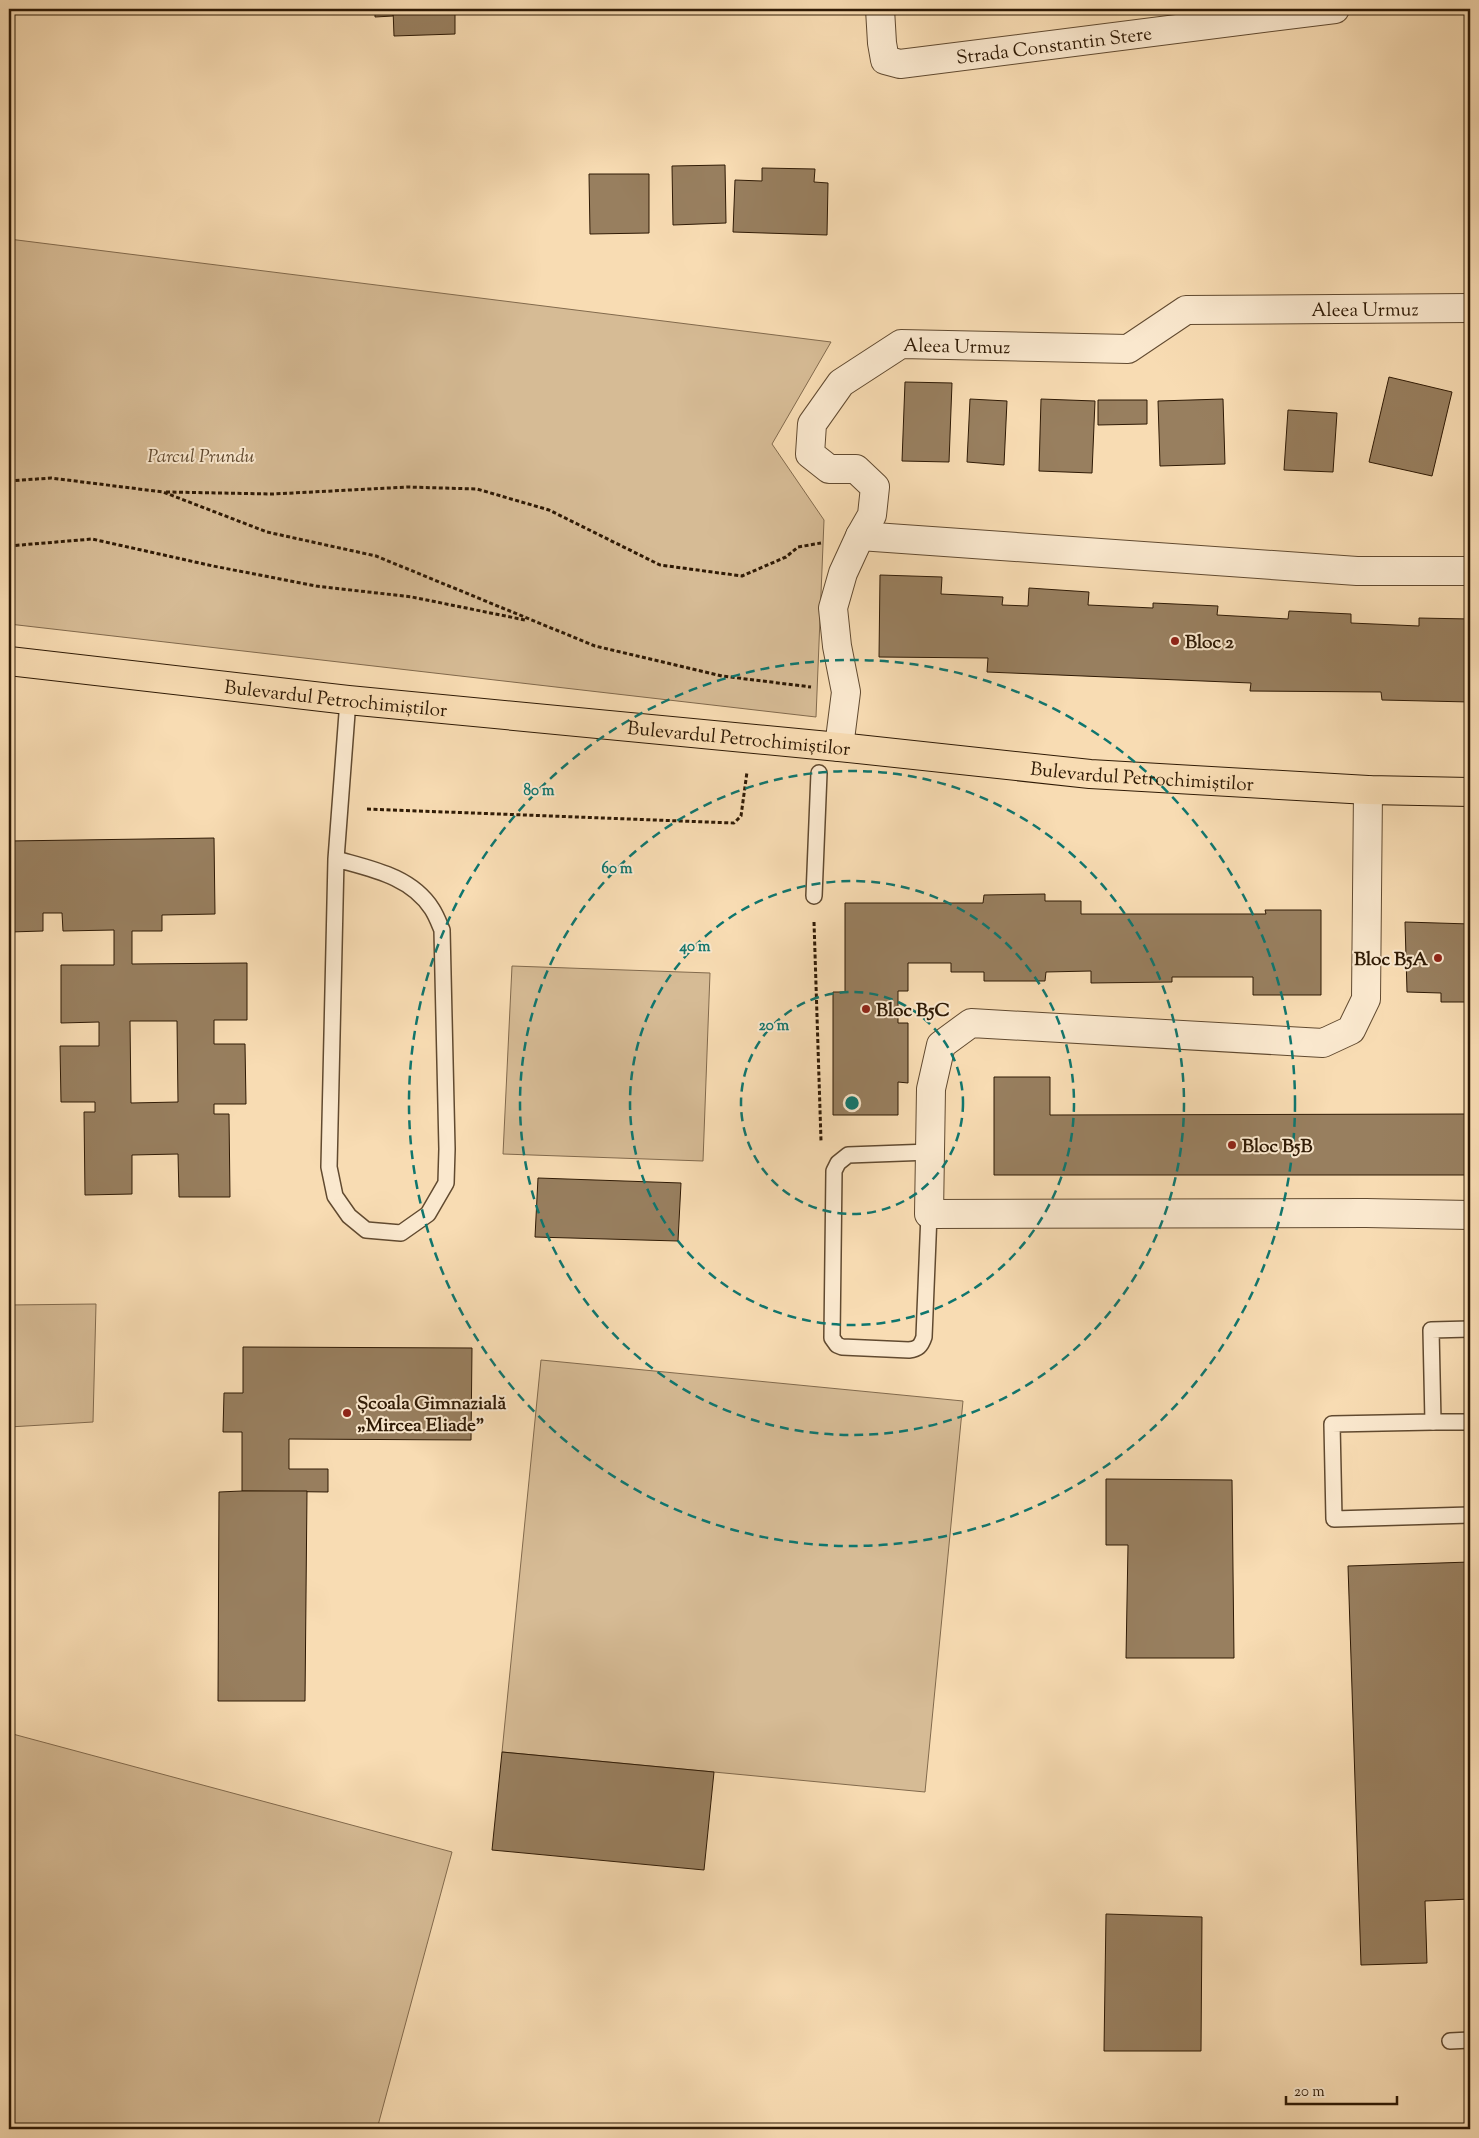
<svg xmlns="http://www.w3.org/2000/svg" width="1479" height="2138" font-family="'Sorts Mill Goudy',serif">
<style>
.green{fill:#d6bb95;stroke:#826a4d}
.building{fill:#987f5f;stroke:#2f1a05;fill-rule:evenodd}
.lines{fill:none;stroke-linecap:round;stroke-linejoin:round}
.lane-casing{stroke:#614a30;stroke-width:18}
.street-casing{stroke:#614a30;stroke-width:30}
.primary-casing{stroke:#2f1a05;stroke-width:30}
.path{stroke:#2f1a05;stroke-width:3;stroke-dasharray:4 2.5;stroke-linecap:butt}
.lane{stroke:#fae8ce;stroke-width:15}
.street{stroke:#fae8ce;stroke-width:28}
.primary{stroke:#f8dcb3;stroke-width:28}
.ring{fill:none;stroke:#0f766e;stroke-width:2.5;stroke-dasharray:9 6}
.poi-dot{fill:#8f2418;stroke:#fae8ce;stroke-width:2}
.labels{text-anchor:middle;stroke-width:4;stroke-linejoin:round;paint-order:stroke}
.street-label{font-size:19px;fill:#2f1a05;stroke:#fae8ce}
.park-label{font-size:19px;font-style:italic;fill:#614a30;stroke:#fae8ce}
.poi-label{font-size:19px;font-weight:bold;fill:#2f1a05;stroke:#fae8ce;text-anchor:start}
.centre{fill:#0f766e;stroke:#fae8ce;stroke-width:2.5}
.ring-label{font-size:15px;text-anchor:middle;font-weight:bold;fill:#0f766e;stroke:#fae8ce;stroke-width:4;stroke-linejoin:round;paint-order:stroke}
</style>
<rect width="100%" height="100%" fill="#f8dcb3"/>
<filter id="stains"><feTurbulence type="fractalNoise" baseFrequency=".004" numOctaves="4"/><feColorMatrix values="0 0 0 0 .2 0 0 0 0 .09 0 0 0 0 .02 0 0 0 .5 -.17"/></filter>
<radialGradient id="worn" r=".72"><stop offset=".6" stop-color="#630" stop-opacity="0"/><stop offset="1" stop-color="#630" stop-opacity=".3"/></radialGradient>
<g class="green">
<polygon points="9,239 831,342 772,444 824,520 816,717 9,624"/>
<polygon points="512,966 710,973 703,1161 503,1154"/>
<polygon points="96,1304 93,1422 9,1427 9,1305"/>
<polygon points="541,1360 963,1401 925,1792 502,1752"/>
<polygon points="9,1733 452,1852 377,2129 9,2129"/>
</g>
<g class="building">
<polygon points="375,9 393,9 393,16 375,17"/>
<polygon points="393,9 455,9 455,34 394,36"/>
<polygon points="725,165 726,223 673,225 672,166"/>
<polygon points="762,168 815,169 814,182 828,183 827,235 733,232 735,180 762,181"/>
<polygon points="589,174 649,174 649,233 590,234"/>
<polygon points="1389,377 1452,392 1432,476 1369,462"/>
<polygon points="905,382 952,383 949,462 902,461"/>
<polygon points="970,399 1007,401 1004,465 967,462"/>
<polygon points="1041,399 1095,401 1092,473 1039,471"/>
<polygon points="1223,399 1225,464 1160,466 1158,401"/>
<polygon points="1098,400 1147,400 1147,424 1098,425"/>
<polygon points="1288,410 1337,413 1333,472 1284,470"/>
<polygon points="880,575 942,577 941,594 1003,597 1002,605 1028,606 1029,588 1089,592 1088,605 1153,608 1153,603 1218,606 1217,615 1288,619 1289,611 1351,614 1351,623 1419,626 1419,618 1470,619 1470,702 1382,700 1381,692 1250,691 1251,683 987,672 988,658 879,657"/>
<path d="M214,838L215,914L162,915V931H132V964L247,963V1020H214V1044H245L246,1104H214V1114H229L230,1197H179L178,1154L132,1155V1194L85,1195L84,1112H95V1102H61L60,1046H99V1022L61,1023V965H114V930L63,931L62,913H43V931L10,932L9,841ZM130,1021H177L178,1102L131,1103Z"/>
<polygon points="1045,894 1045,901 1081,901 1081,914 1266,914 1265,910 1321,910 1321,995 1253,995 1253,977 1172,977 1172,982 1091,983 1091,971 1046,972 1045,981 984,981 984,972 951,972 951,963 908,963 908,991 898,991 898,1023 908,1023 908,1083 898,1082 898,1115 833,1115 833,992 845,992 845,903 983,903 984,895"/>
<polygon points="1405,922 1470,924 1470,1002 1441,1002 1441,993 1407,992"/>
<polygon points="994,1077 1050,1077 1050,1115 1470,1114 1470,1175 994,1175"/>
<polygon points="538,1178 681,1183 678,1241 535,1237"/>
<polygon points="243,1347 472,1348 471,1440 289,1439 289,1469 328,1469 328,1492 242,1491 242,1432 223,1432 224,1393 243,1393"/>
<polygon points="1106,1479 1232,1480 1234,1658 1126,1658 1128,1545 1106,1545"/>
<polygon points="242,1491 307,1491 305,1701 218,1701 219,1492"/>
<polygon points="1470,1562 1470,1899 1425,1901 1427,1963 1361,1965 1348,1566"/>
<polygon points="502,1752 714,1772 704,1870 492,1850"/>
<polygon points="1106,1914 1202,1917 1201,2051 1104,2051"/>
</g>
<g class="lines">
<g class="lane-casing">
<g id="lane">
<path d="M336,859C371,869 411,876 432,909C436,915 439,923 442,930L447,1149L446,1183L428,1214L401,1233L366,1230L349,1216L335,1196L329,1167L336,859L348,700"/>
<polyline points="814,896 819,773"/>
<path d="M929,1214L924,1337C921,1346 918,1349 909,1350L842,1347L837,1345L832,1338L834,1171L838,1163L848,1155L930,1152"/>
<polyline points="1470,1329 1431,1330 1433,1422 1332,1424 1334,1519 1470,1515"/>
<polyline points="1433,1422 1470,1422"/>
<polyline points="1450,2041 1470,2040"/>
</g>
</g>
<g class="street-casing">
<g id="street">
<path id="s1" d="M880,9L882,43L885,60L900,64L1335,9"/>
<polyline points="860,536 1357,571 1470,571"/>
<path id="s2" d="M839,747L846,692L837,646L833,608L843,573L860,536L872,515L875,487L856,469H829L810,454L812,424L841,383L901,344L1128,349L1186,310L1470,308"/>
<polyline points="1368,790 1366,999 1351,1030 1323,1043 971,1023 941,1045 931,1089 929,1214 1366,1213 1470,1215"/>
</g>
</g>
<g class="primary-casing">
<g id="primary">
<path id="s3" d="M9,661L348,700L839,747L1090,774L1368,790L1470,792"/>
</g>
</g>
<g class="path">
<polyline points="9,481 51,478 163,492 267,532 376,556 595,646 722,676 811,687"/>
<polyline points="166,492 273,494 408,487 477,489 549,510 660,565 742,576 786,557 798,547 821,543"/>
<polyline points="9,546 92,539 213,566 316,586 412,597 525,620"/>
<polyline points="367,809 734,823 741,816 747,772"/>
<polyline points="814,922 821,1141"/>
</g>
<use href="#lane" class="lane"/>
<use href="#street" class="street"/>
<use href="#primary" class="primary"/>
</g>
<g class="ring">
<circle cx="852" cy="1103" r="111"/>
<circle cx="852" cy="1103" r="222"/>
<circle cx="852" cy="1103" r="332"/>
<circle cx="852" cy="1103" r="443"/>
</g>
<g class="poi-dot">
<circle cx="1175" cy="641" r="5"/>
<circle cx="1438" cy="958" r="5"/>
<circle cx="866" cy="1009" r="5"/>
<circle cx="1232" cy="1145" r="5"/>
<circle cx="347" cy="1413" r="5"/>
</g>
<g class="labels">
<g class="street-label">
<text dy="7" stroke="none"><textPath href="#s1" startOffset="222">Strada Constantin Stere</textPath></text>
<text dy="7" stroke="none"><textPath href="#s2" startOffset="975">Aleea Urmuz</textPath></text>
<text dy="7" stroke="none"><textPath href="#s2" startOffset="555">Aleea Urmuz</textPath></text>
<text dy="7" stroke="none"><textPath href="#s3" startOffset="329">Bulevardul Petrochimiștilor</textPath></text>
<text dy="7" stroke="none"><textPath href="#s3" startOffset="734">Bulevardul Petrochimiștilor</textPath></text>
<text dy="7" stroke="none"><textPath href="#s3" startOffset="1139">Bulevardul Petrochimiștilor</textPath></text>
</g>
<g class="park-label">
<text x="201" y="462">Parcul Prundu</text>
</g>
<g class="poi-label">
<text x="1185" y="648">Bloc 2</text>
<text x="1428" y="965" text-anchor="end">Bloc B5A</text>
<text x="876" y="1016">Bloc B5C</text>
<text x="1242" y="1152">Bloc B5B</text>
<text x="357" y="1409">Școala Gimnazială<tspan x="357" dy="22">„Mircea Eliade”</tspan></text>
</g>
</g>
<circle cx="852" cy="1103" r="8" class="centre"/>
<g class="ring-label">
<text x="539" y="795">80 m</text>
<text x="617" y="873">60 m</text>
<text x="695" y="951">40 m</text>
<text x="774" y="1030">20 m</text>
</g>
<rect width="1479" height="2138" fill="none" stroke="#f8dcb3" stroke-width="30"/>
<rect x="10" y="10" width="1459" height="2118" fill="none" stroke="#2f1a05" stroke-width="2.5"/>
<rect x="15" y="15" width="1449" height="2108" fill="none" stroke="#2f1a05"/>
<path d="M1286 2096v8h111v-8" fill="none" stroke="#2f1a05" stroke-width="2.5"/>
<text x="1294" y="2096" font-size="15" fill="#2f1a05" stroke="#fae8ce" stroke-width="4" paint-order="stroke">20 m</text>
<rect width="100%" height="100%" filter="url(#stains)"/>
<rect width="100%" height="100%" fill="url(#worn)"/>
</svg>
